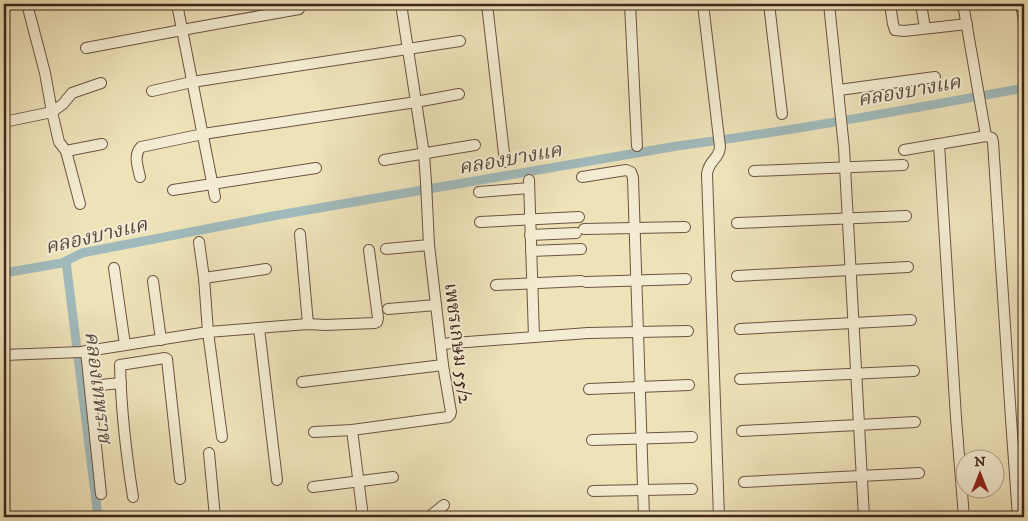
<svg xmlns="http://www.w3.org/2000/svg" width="1028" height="521" font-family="'IM FELL DW Pica','Noto Serif Thai',serif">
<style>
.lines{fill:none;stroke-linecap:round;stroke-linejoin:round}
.canal{stroke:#a0babb;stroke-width:9}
.minor-casing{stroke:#6b5442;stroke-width:12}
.minor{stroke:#f4ecd2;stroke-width:10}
.labels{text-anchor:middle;stroke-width:4;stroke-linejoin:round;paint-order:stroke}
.street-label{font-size:19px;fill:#3f251b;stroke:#f4ecd2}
.water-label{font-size:20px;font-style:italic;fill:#574a43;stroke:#f4ecd2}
</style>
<rect width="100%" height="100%" fill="#eee2b9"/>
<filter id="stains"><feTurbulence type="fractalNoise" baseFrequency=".004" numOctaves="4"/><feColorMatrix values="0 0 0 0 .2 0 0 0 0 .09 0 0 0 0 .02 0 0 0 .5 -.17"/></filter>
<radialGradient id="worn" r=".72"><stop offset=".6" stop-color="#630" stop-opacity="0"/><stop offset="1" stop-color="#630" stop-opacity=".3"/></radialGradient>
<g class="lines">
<g class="canal">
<polyline points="66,261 98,517"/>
<path d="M4,273L62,263L82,253L273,216L677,146C793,131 909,109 1024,88"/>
</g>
<g class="minor-casing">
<g id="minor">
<polyline points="27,4 45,73 52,112 59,142 66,151 80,204"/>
<polyline points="177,4 215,197"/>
<polyline points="487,4 505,162"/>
<polyline points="630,4 637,146"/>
<path d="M703,4L720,147C719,160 709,159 707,174L719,517"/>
<polyline points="769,4 782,114"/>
<polyline points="829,4 844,148 864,517"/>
<polyline points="890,4 893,24 895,30 904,31 967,24"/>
<polyline points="921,4 925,28"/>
<polyline points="963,4 986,136 992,138 993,142 1011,419 1018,517"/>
<polyline points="1021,4 1024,21"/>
<polyline points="86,48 182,30 299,9"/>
<polyline points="839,90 935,77"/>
<polyline points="152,91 192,82 460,41"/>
<polyline points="4,122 52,112 63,104 72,93 101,83"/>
<polyline points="939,144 956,418 964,517"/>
<polyline points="904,150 986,136"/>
<polyline points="66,151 102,144"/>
<polyline points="384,160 475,145"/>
<polyline points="754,171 903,165"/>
<path d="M140,177C138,167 133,155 141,147L203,134L416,102L459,94"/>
<polyline points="582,177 626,170 631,172 633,178 644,517"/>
<polyline points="529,180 534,337"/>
<polyline points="173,190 316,168"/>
<polyline points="479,192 529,188"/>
<polyline points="480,222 579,217"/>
<polyline points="737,223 906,216"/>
<polyline points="584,229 685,227"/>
<polyline points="300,234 308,324"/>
<polyline points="530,235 576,233"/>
<polyline points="199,242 204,278 208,332 222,437"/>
<polyline points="386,249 429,245"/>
<polyline points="531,251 581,249"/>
<polyline points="114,268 125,345"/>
<polyline points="737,276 908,267"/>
<polyline points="204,278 266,269"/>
<polyline points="153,281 161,340"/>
<polyline points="586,282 686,279"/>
<polyline points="496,285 581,281"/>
<polyline points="388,309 436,305"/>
<polyline points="259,328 277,480"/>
<polyline points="740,329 911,320"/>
<polyline points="441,344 588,333 688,331"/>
<polyline points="86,351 101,494"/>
<polyline points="4,355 81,352 208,332 308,324 325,325 375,323 377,322 378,318 369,250"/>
<polyline points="740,379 914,371"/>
<polyline points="302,382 443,365"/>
<polyline points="90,386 121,383"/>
<polyline points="589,389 689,385"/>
<polyline points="352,430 363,517"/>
<polyline points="742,431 915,422"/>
<polyline points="314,432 352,430 448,417 450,415 451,412 443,365 429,245 426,182 424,154 401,4"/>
<polyline points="592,440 692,437"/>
<polyline points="209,453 215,517"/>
<polyline points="744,482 919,473"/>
<polyline points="313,487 393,477"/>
<polyline points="593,491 692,489"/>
<path d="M133,497C126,453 121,409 120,365L165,358L167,359L180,479"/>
<polyline points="429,517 444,505"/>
</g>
</g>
<use href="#minor" class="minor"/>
</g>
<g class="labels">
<g class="street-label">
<text transform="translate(459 343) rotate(83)" y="7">เพชรเกษม 55/2</text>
</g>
<g class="water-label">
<text transform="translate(909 90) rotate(-10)" y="7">คลองบางแค</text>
<text transform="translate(510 158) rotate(-10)" y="7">คลองบางแค</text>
<text transform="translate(96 235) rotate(-13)" y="7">คลองบางแค</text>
<text transform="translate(99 387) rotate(83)" y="7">คลองเทพราช</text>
</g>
</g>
<rect width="1028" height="521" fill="none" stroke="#eee2b9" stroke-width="20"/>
<rect x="5" y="5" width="1018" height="511" fill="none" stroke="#3f251b" stroke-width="2.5"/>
<rect x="10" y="10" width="1008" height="501" fill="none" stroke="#3f251b"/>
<g transform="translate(980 474)"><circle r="24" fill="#f4ecd2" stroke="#ac9c89"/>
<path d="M0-4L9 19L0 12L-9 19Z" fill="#8f2418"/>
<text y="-8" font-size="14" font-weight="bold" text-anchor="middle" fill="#3f251b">N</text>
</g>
<rect width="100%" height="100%" filter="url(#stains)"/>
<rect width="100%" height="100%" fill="url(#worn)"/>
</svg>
